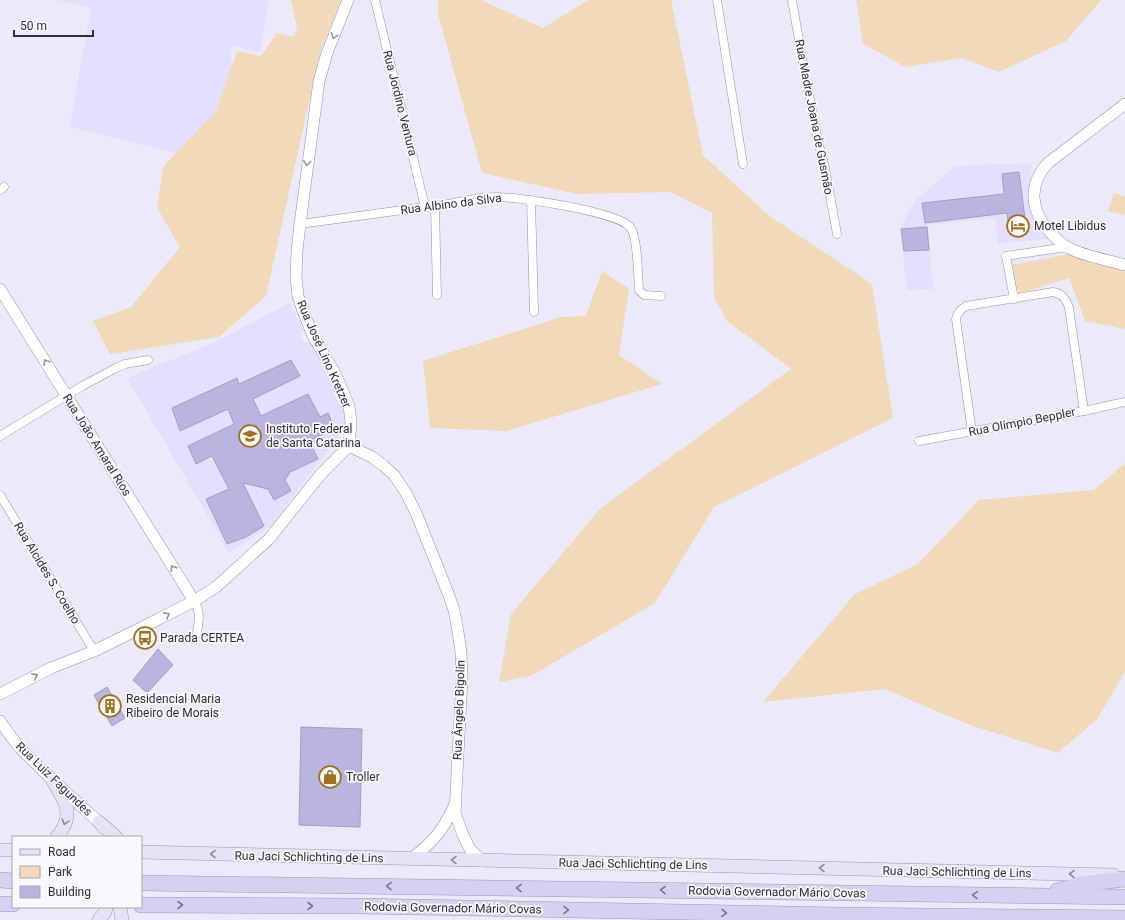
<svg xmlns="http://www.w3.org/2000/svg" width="1125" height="920" font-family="Roboto,sans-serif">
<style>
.built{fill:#e3dffd}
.green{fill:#f0daba}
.building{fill:#bab4e1;stroke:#a39fbb}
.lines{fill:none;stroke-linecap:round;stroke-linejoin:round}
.street-casing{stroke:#9490ab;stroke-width:9}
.secondary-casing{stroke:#9490ab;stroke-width:12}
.primary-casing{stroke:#9c98b1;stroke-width:14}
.highway-casing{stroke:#9c98b1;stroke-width:16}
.street{stroke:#fff;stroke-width:8}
.secondary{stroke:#fff;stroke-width:11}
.primary{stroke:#e6e3f7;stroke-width:13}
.highway{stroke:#d6d1f2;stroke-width:15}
.oneway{stroke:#98969c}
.oneway2{stroke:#8b8898}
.oneway3{stroke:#7b778c}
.labels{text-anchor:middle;stroke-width:3.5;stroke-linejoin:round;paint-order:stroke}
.street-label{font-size:12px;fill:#302e39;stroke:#f9f8fe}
.poi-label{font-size:12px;fill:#302e39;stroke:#f9f8fe;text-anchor:start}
</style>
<rect width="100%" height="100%" fill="#ece9fb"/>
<g class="built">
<polygon points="57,0 269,0 260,52 231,46 233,113 189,158 168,151 70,127 91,8"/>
<polygon points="1032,163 1029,198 1031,214 1042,232 1049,239 998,243 995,218 928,225 933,289 907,290 900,228 914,202 955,166"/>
<polygon points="290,303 303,331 300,333 304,342 312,342 315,346 345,414 346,426 331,447 325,454 272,525 229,553 179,466 127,378 215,342"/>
</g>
<g class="green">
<polygon points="291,0 341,0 320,52 266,296 219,337 110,354 93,321 131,307 180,247 157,208 163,167 216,111 237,51 261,56 277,33 294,37 297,28"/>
<polygon points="438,0 481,0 543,28 588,0 671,0 703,155 768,215 872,284 893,418 714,507 655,603 531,676 499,682 511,614 601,508 791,369 727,321 714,297 712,213 670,192 577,194 482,173 438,14"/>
<polygon points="856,0 1101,0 1066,41 999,72 961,58 905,67 863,44"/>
<polygon points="1114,193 1125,196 1125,215 1108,211"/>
<polygon points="1070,254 1125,270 1125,329 1085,321 1069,278 1018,294 1010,265"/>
<polygon points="602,271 629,289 619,355 662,384 506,431 430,428 423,361 561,317 586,316"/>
<polygon points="1125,463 1125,672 1097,719 1058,753 970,725 884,689 763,702 855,594 918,564 979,500 1094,490"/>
</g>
<g class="building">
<polygon points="1019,172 1027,234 1010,235 1007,213 925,223 922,203 1004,194 1002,174"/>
<polygon points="927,227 929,250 904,251 901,229"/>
<polygon points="291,360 300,376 253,399 261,416 308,394 320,417 328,413 335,429 309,441 318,459 290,472 285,480 291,491 274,500 268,489 243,483 264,526 246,537 227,544 206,499 229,489 212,456 196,464 188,446 234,424 228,409 180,431 172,408 237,378 239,384"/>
<polygon points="158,649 173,665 147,693 133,680"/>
<polygon points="107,687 125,718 112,726 94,695"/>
<polygon points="301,727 362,729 360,827 299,825"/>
</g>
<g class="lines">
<g class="street-casing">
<g id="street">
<polyline points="375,0 425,207"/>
<polyline points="717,0 743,164"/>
<polyline points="792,0 805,75 819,145 825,168 837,234"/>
<polyline points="0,190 4,187"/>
<polyline points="531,200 534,312"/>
<polyline points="435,206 437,295"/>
<path d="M300,224L425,207C448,206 471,197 494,197C517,196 618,212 630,227C638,236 638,278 639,290L644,295L661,296"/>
<polyline points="1014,299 1006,256 1067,247"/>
<path d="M972,432L956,319C957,313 960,310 966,306L1053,292C1063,294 1066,299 1069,308L1084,411"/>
<polyline points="0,436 84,385 116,368 125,364 148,360"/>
<polyline points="919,441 1084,411 1125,402"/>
<polyline points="0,495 94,651"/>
<path d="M194,601C201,612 199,620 197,633"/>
</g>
</g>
<g class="secondary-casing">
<g id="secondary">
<path d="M1125,104L1048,163C1028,185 1030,210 1050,232C1055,238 1061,244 1069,248C1084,256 1108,260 1125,265"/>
<polyline points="0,289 194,601"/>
<polyline points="349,446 372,457 384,466 394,475 406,493 416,513 448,593 454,610 458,632 461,652 462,678 455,813 463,835 470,849 482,861"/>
<polyline points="0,694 51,668 94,651 139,629 194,601 216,587 269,539 321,474 349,446 351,422 349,406 335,373 313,336 303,311 298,296 296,278 297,251 300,224 319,81 327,53 348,0"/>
<path d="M0,721C8,732 15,744 25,753C49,777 74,800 99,822L103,828"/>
<path d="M411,859C434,841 443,831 455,804"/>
</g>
</g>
<g class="primary-casing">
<g id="primary">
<path d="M53,781C66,802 75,815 57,837"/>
<polyline points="99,822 116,837"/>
<polyline points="0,850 13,850"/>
<polyline points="141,852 1113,875"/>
<polyline points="120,907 122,920"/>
<polyline points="99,920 105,912 106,907"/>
</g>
</g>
<g class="highway-casing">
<g id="highway">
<polyline points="0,880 13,881"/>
<polyline points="141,883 1125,897"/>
<polyline points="1057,891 1081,884 1125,879"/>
<polyline points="0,904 13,904"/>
<polyline points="141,905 357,906 839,915 1125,918"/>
</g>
</g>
<use href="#street" class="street"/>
<use href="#secondary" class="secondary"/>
<use href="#primary" class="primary"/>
<use href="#highway" class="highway"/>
</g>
<defs><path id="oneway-chevron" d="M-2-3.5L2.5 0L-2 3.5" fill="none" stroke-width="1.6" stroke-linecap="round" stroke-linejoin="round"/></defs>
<g class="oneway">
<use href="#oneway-chevron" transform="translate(334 36) rotate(111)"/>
<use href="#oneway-chevron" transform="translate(307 163) rotate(97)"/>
<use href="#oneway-chevron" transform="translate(46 362) rotate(-122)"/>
<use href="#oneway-chevron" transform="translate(173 568) rotate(-122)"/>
<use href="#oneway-chevron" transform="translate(167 615) rotate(-28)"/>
<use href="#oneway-chevron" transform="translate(35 676) rotate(-26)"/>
</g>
<g class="oneway2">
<use href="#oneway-chevron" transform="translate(65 822) rotate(107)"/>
<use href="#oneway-chevron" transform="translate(213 854) rotate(-179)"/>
<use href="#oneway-chevron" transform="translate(454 860) rotate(-179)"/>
<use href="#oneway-chevron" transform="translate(822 868) rotate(-179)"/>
<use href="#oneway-chevron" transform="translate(1072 874) rotate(-179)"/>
</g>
<g class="oneway3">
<use href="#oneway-chevron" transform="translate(389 886) rotate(-179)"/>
<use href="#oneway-chevron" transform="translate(519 888) rotate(-179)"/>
<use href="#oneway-chevron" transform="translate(663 890) rotate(-179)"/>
<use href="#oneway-chevron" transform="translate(975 895) rotate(-179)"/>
<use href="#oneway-chevron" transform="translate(180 905)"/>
<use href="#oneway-chevron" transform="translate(310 906)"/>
<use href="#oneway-chevron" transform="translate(566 910) rotate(1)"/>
<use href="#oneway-chevron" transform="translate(724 913) rotate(1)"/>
</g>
<defs>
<g id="hotel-ring" transform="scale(1.15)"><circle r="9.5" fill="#f9f8fe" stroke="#9d7121" stroke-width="1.5"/><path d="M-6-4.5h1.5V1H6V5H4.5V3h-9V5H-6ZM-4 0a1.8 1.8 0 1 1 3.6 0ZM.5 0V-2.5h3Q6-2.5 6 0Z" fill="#9d7121"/></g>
<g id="university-ring" transform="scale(1.15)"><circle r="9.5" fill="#f9f8fe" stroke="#9d7121" stroke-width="1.5"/><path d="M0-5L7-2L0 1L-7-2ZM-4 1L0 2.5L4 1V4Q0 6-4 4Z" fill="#9d7121"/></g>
<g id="bus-ring" transform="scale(1.15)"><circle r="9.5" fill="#f9f8fe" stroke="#9d7121" stroke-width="1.5"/><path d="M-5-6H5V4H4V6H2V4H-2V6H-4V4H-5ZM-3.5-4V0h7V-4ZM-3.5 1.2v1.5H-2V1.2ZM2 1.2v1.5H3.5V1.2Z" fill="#9d7121"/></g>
<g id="building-ring" transform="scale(1.15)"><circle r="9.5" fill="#f9f8fe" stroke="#9d7121" stroke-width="1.5"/><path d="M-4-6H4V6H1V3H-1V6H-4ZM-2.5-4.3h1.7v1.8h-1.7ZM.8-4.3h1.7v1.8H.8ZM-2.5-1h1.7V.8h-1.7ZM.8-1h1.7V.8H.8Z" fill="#9d7121"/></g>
<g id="shop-ring" transform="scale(1.15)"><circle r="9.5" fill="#f9f8fe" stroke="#9d7121" stroke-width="1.5"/><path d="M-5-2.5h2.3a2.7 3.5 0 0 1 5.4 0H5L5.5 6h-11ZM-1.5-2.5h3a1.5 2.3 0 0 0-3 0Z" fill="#9d7121"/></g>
</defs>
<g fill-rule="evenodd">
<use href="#hotel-ring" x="1018" y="226"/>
<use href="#university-ring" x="250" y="436"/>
<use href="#bus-ring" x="145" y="638"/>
<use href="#building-ring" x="110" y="706"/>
<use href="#shop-ring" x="330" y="777"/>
</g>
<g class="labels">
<g class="street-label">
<text transform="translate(400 103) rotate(76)" y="4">Rua Jordino Ventura</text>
<text transform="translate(814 117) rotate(79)" y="4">Rua Madre Joana de Gusmão</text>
<text transform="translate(451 204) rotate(-7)" y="4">Rua Albino da Silva</text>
<text transform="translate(324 354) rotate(66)" y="4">Rua José Lino Kretzer</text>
<text transform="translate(1022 422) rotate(-11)" y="4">Rua Olímpio Beppler</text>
<text transform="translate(97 445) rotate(58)" y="4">Rua João Amaral Rios</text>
<text transform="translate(47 573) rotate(59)" y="4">Rua Alcides S. Coelho</text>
<text transform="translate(459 710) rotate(-88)" y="4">Rua Ângelo Bigolin</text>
<text transform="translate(54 779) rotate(44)" y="4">Rua Luiz Fagundes</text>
<text transform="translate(309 857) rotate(1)" y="4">Rua Jaci Schlichting de Lins</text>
<text transform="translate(633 864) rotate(1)" y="4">Rua Jaci Schlichting de Lins</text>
<text transform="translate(957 872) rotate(1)" y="4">Rua Jaci Schlichting de Lins</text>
<text transform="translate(777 892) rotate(1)" y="4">Rodovia Governador Mário Covas</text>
<text transform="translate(453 908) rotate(1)" y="4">Rodovia Governador Mário Covas</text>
</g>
<g class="poi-label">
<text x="1034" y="230">Motel Libidus</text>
<text x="266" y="433">Instituto Federal<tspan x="266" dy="14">de Santa Catarina</tspan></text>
<text x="160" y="642">Parada CERTEA</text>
<text x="126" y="703">Residencial Maria<tspan x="126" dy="14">Ribeiro de Morais</tspan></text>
<text x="346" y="781">Troller</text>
</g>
</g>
<rect x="12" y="836" width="130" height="72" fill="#f9f8fe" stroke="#a9a7af"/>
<rect x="20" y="849" width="20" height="6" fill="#e6e3f7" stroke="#a9a7af"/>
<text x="48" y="856" font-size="12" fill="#302e39">Road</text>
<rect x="20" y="866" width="20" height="12" fill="#f0daba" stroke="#a9a7af"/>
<text x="48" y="876" font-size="12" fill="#302e39">Park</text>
<rect x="20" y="886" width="20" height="12" fill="#bab4e1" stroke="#a9a7af"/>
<text x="48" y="896" font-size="12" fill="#302e39">Building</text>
<path d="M14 30v6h79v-6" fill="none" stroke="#302e39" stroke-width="2"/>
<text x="20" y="30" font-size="12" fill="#302e39" stroke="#f9f8fe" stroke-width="3" paint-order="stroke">50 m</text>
</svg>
